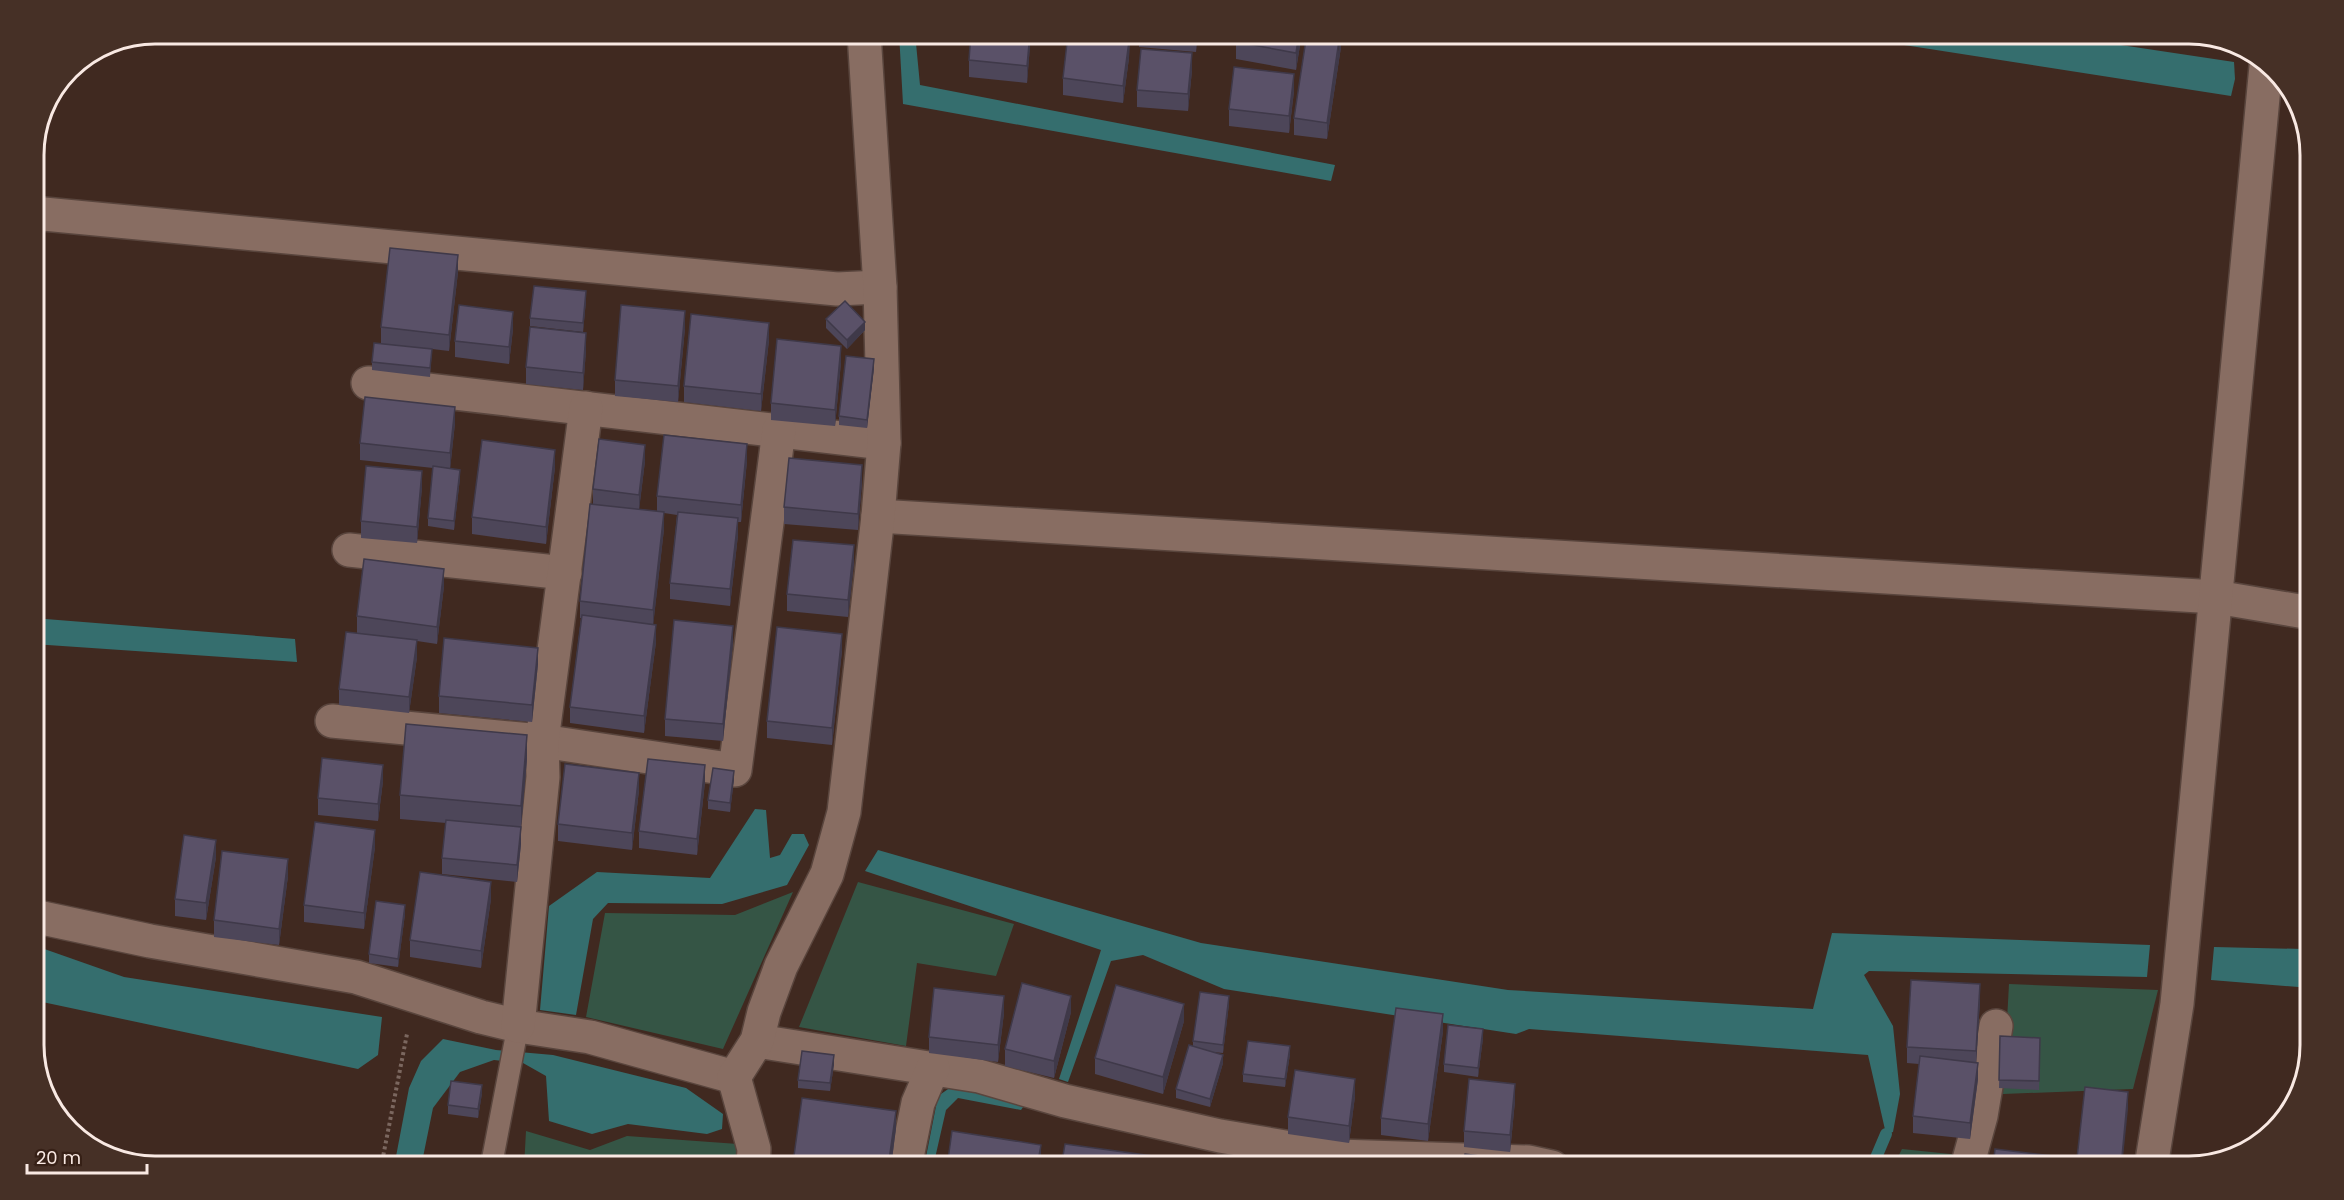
<svg xmlns="http://www.w3.org/2000/svg" width="2344" height="1200" font-family="Poppins,sans-serif">
<style>
.green{fill:#355545}
.water{fill:#356e6e}
.lines{fill:none;stroke-linecap:round;stroke-linejoin:round}
.stream{stroke:#356e6e;stroke-width:12}
.lane-casing{stroke:#59453d;stroke-width:24}
.street-casing{stroke:#59453d;stroke-width:36}
.path{stroke:#7b675f;stroke-width:4;stroke-dasharray:3 3;stroke-linecap:butt}
.lane{stroke:#886d62;stroke-width:21}
.street{stroke:#886d62;stroke-width:33}
.wall{fill:#4d4659}
.shaded-wall{fill:#3f3949}
.building{fill:#5a5168;stroke:#3f3949;stroke-width:1.5}
.rim{fill:none;stroke:#f9e9e3;stroke-width:3}
</style>
<rect width="100%" height="100%" fill="#402920"/>
<g class="green">
<polygon points="858,882 1014,924 996,976 917,963 906,1046 799,1027"/>
<polygon points="793,892 723,1049 586,1017 605,913 735,915"/>
<polygon points="2009,984 2158,990 2133,1089 2003,1094"/>
<polygon points="526,1131 590,1150 627,1136 738,1144 740,1167 524,1167"/>
<polygon points="1902,1149 1960,1155 1956,1167 1893,1167"/>
</g>
<g class="water">
<polygon points="899,33 915,33 920,85 1335,165 1331,181 903,104"/>
<polygon points="1827,33 2041,33 2234,62 2235,79 2231,96"/>
<polygon points="33,618 295,639 297,662 33,644"/>
<polygon points="755,809 766,810 770,858 780,855 792,834 804,834 809,845 787,885 722,904 608,903 593,919 576,1015 540,1010 549,906 597,872 710,878"/>
<polygon points="878,850 1201,943 1508,990 1813,1009 1832,933 2150,945 2147,977 1869,971 1864,975 1893,1026 1900,1094 1893,1132 1886,1134 1868,1055 1529,1029 1516,1034 1224,989 1143,955 1111,961 1068,1082 1059,1079 1101,950 865,871"/>
<polygon points="2311,919 2311,988 2211,980 2214,947 2303,949"/>
<polygon points="33,945 124,977 382,1017 378,1055 358,1069 33,1000"/>
<polygon points="443,1039 496,1050 553,1055 686,1088 723,1114 722,1129 707,1134 628,1124 592,1134 549,1121 546,1076 523,1063 494,1060 460,1072 433,1108 421,1167 394,1167 409,1088 421,1061"/>
<polygon points="957,1083 1026,1103 1021,1110 958,1098 946,1110 933,1167 924,1167 938,1096"/>
</g>
<g class="lines">
<g class="stream">
<polyline points="2306,1066 2311,1025"/>
<polyline points="1872,1167 1886,1134"/>
</g>
<g class="lane-casing">
<polyline id="lane" points="491,1167 518,1026"/>
</g>
<g class="street-casing">
<g id="street">
<polyline points="33,213 837,289 880,287"/>
<polyline points="368,383 884,443"/>
<polyline points="878,516 2216,597 2311,613"/>
<polyline points="349,550 565,573"/>
<polyline points="332,721 542,741 735,770 779,430"/>
<polyline points="33,916 150,941 356,977 481,1017 518,1026 590,1037 734,1077"/>
<polyline points="518,1026 543,777 542,741 586,408"/>
<polyline points="757,1041 979,1076 1065,1101 1220,1136 1338,1156 1529,1162 1552,1167"/>
<polyline points="753,1167 754,1149 734,1077 757,1041 764,1012 781,966 827,874 844,812 878,516 884,443 880,287 864,33"/>
<polyline points="905,1167 918,1103 933,1068"/>
<polyline points="1967,1167 1981,1116 1996,1026"/>
<polyline points="2151,1167 2177,1004 2266,66"/>
</g>
</g>
<polyline class="path" points="381,1167 407,1034"/>
<use href="#lane" class="lane"/>
<use href="#street" class="street"/>
</g>
<g class="wall">
<polygon points="1031,33 1027,83 969,77 969,60"/>
<polygon points="1066,33 1130,33 1129,58 1123,103 1063,95 1063,78 1068,38 1066,38"/>
<polygon points="1139,33 1198,33 1196,52 1139,47"/>
<polygon points="1302,33 1296,70 1236,59 1236,42"/>
<polygon points="1341,47 1327,139 1294,135 1294,118"/>
<polygon points="1192,70 1188,111 1137,107 1137,90"/>
<polygon points="1294,91 1289,133 1229,126 1229,109"/>
<polygon points="458,272 449,351 432,349 430,377 372,370 372,362 381,344 381,327"/>
<polygon points="586,300 583,332 530,326 530,318"/>
<polygon points="826,319 865,330 847,349 826,328"/>
<polygon points="685,328 678,402 615,396 615,380"/>
<polygon points="513,329 509,364 455,357 455,341"/>
<polygon points="769,340 761,411 684,402 684,386"/>
<polygon points="586,350 583,390 526,384 526,367"/>
<polygon points="841,362 835,426 771,420 771,403"/>
<polygon points="874,368 867,428 839,425 839,416"/>
<polygon points="455,423 450,469 460,478 454,530 428,526 428,518 433,468 360,460 360,443"/>
<polygon points="645,461 639,509 657,511 657,496 747,461 741,522 738,522 738,535 730,606 670,599 670,583 677,515 664,513 664,529 653,625 656,642 644,733 570,723 570,707 581,618 580,618 580,601 593,505 593,489"/>
<polygon points="555,467 546,544 472,534 472,517"/>
<polygon points="862,482 858,530 784,524 784,507"/>
<polygon points="422,487 417,543 361,538 361,521"/>
<polygon points="854,562 848,617 787,611 787,594"/>
<polygon points="444,586 437,644 417,641 417,657 409,713 339,705 339,689 357,633 357,616"/>
<polygon points="733,642 723,741 665,736 665,719"/>
<polygon points="842,650 832,745 767,738 767,721"/>
<polygon points="538,664 532,722 439,713 439,696"/>
<polygon points="527,759 521,827 521,844 517,882 442,874 442,858 446,823 400,819 400,795"/>
<polygon points="734,779 730,812 708,809 708,800"/>
<polygon points="383,781 378,821 318,815 318,798"/>
<polygon points="705,782 697,855 639,848 639,831"/>
<polygon points="639,790 632,850 558,841 558,824"/>
<polygon points="375,847 364,929 304,922 304,905"/>
<polygon points="216,857 206,920 175,916 175,899"/>
<polygon points="288,876 279,945 214,937 214,920"/>
<polygon points="491,899 481,968 410,957 410,940"/>
<polygon points="405,914 398,967 369,963 369,954"/>
<polygon points="1980,1000 1976,1063 1978,1079 1970,1139 1913,1133 1913,1116 1919,1064 1907,1063 1907,1047"/>
<polygon points="1229,1004 1223,1053 1213,1052 1223,1063 1210,1107 1176,1098 1176,1089 1193,1046 1193,1041"/>
<polygon points="1071,1012 1054,1078 1005,1066 1005,1049"/>
<polygon points="1004,1013 998,1062 929,1053 929,1037"/>
<polygon points="1184,1021 1163,1094 1095,1074 1095,1058"/>
<polygon points="1443,1031 1428,1141 1381,1135 1381,1118"/>
<polygon points="2000,1036 2040,1038 2039,1090 1999,1088"/>
<polygon points="1483,1038 1478,1077 1444,1072 1444,1064"/>
<polygon points="1290,1054 1285,1087 1243,1082 1243,1074"/>
<polygon points="834,1064 830,1091 798,1088 798,1080"/>
<polygon points="482,1093 478,1118 448,1114 448,1105"/>
<polygon points="1355,1096 1349,1143 1288,1134 1288,1117"/>
<polygon points="1515,1101 1510,1152 1464,1147 1464,1131"/>
<polygon points="896,1128 891,1167 793,1167 793,1163"/>
</g>
<g class="shaded-wall">
<polygon points="1030,33 1031,33 1027,83 1027,66"/>
<polygon points="1129,33 1130,33 1129,58 1123,103 1123,86 1129,44"/>
<polygon points="1197,33 1198,33 1196,52"/>
<polygon points="1299,33 1302,33 1296,70 1296,53"/>
<polygon points="1341,33 1341,47 1327,139 1327,123"/>
<polygon points="1192,53 1192,70 1188,111 1188,94"/>
<polygon points="1294,74 1294,91 1289,133 1289,116"/>
<polygon points="458,255 458,272 449,351 449,335"/>
<polygon points="586,291 586,300 583,332 583,323"/>
<polygon points="685,311 685,328 678,402 678,386"/>
<polygon points="513,312 513,329 509,364 509,347"/>
<polygon points="865,322 865,330 847,349 847,340"/>
<polygon points="769,323 769,340 761,411 761,394"/>
<polygon points="586,333 586,350 583,390 583,373"/>
<polygon points="841,346 841,362 835,426 835,410"/>
<polygon points="874,359 874,368 867,428 867,420"/>
<polygon points="455,407 455,423 450,470 450,453"/>
<polygon points="747,444 747,461 741,522 741,505"/>
<polygon points="645,445 645,461 639,511 639,495"/>
<polygon points="555,450 555,467 546,544 546,527"/>
<polygon points="862,465 862,482 858,530 858,514"/>
<polygon points="460,470 460,478 454,530 454,521"/>
<polygon points="422,471 422,487 417,543 417,527"/>
<polygon points="664,512 664,529 653,627 653,610"/>
<polygon points="738,518 738,535 730,606 730,589"/>
<polygon points="854,545 854,562 848,617 848,600"/>
<polygon points="444,569 444,586 437,644 437,627"/>
<polygon points="656,625 656,642 644,733 644,716"/>
<polygon points="733,626 733,642 723,741 723,724"/>
<polygon points="842,634 842,650 832,745 832,728"/>
<polygon points="417,640 417,657 409,713 409,697"/>
<polygon points="538,648 538,664 532,722 532,705"/>
<polygon points="527,735 527,759 521,827 521,844 517,882 517,865 521,830 521,806"/>
<polygon points="383,765 383,781 378,821 378,804"/>
<polygon points="705,765 705,782 697,855 697,839"/>
<polygon points="734,771 734,779 730,812 730,803"/>
<polygon points="639,773 639,790 632,850 632,833"/>
<polygon points="375,830 375,847 364,929 364,913"/>
<polygon points="216,840 216,857 206,920 206,903"/>
<polygon points="288,859 288,876 279,945 279,929"/>
<polygon points="491,882 491,899 481,968 481,951"/>
<polygon points="405,905 405,914 398,967 398,959"/>
<polygon points="1980,984 1980,1000 1976,1068 1976,1051"/>
<polygon points="1004,996 1004,1013 998,1062 998,1045"/>
<polygon points="1071,996 1071,1012 1054,1078 1054,1061"/>
<polygon points="1229,996 1229,1004 1223,1053 1223,1045"/>
<polygon points="1184,1004 1184,1021 1163,1094 1163,1077"/>
<polygon points="1443,1014 1443,1031 1428,1141 1428,1124"/>
<polygon points="1483,1029 1483,1038 1478,1077 1478,1068"/>
<polygon points="1290,1046 1290,1054 1285,1087 1285,1079"/>
<polygon points="834,1055 834,1064 830,1091 830,1083"/>
<polygon points="1223,1055 1223,1063 1210,1107 1210,1099"/>
<polygon points="1978,1063 1978,1079 1970,1139 1970,1123"/>
<polygon points="1355,1079 1355,1096 1349,1143 1349,1126"/>
<polygon points="1515,1084 1515,1101 1510,1152 1510,1135"/>
<polygon points="482,1085 482,1093 478,1118 478,1109"/>
<polygon points="2128,1092 2128,1109 2122,1167 2121,1167"/>
<polygon points="896,1111 896,1128 891,1167 888,1167"/>
<polygon points="1041,1145 1041,1161 1040,1167 1037,1167"/>
</g>
<g class="building">
<polygon points="971,33 1030,33 1027,66 969,60"/>
<polygon points="1168,33 1197,33 1196,36"/>
<polygon points="1237,33 1299,33 1296,53 1236,42"/>
<polygon points="1307,33 1340,33 1327,123 1294,118"/>
<polygon points="1068,34 1129,41 1123,86 1063,78"/>
<polygon points="1141,49 1192,53 1188,94 1137,90"/>
<polygon points="1234,67 1294,74 1289,116 1229,109"/>
<polygon points="390,248 458,255 449,335 381,327"/>
<polygon points="534,286 586,291 583,323 530,318"/>
<polygon points="845,301 865,322 847,340 826,319"/>
<polygon points="459,305 513,312 509,347 455,341"/>
<polygon points="621,305 685,311 678,386 615,380"/>
<polygon points="691,314 769,323 761,394 684,386"/>
<polygon points="530,327 586,333 583,373 526,367"/>
<polygon points="777,339 841,346 835,410 771,403"/>
<polygon points="374,343 432,349 430,368 372,362"/>
<polygon points="846,356 874,359 867,420 839,416"/>
<polygon points="365,397 455,407 450,453 360,443"/>
<polygon points="664,435 747,444 741,505 657,496"/>
<polygon points="599,439 645,445 639,495 593,489"/>
<polygon points="482,440 555,450 546,527 472,517"/>
<polygon points="789,458 862,465 858,514 784,507"/>
<polygon points="366,466 422,471 417,527 361,521"/>
<polygon points="433,466 460,470 454,521 428,518"/>
<polygon points="590,504 664,512 653,610 580,601"/>
<polygon points="678,512 738,518 730,589 670,583"/>
<polygon points="793,540 854,545 848,600 787,594"/>
<polygon points="364,559 444,569 437,627 357,616"/>
<polygon points="582,615 656,625 644,716 570,707"/>
<polygon points="674,620 733,626 723,724 665,719"/>
<polygon points="777,627 842,634 832,728 767,721"/>
<polygon points="346,632 417,640 409,697 339,689"/>
<polygon points="444,638 538,648 532,705 439,696"/>
<polygon points="406,724 527,735 521,806 400,795"/>
<polygon points="322,758 383,765 378,804 318,798"/>
<polygon points="648,759 705,765 697,839 639,831"/>
<polygon points="565,764 639,773 632,833 558,824"/>
<polygon points="713,768 734,771 730,803 708,800"/>
<polygon points="446,820 521,827 517,865 442,858"/>
<polygon points="315,822 375,830 364,913 304,905"/>
<polygon points="184,835 216,840 206,903 175,899"/>
<polygon points="222,851 288,859 279,929 214,920"/>
<polygon points="420,872 491,882 481,951 410,940"/>
<polygon points="376,901 405,905 398,959 369,954"/>
<polygon points="1911,980 1980,984 1976,1051 1907,1047"/>
<polygon points="1022,983 1071,996 1054,1061 1005,1049"/>
<polygon points="1116,985 1184,1004 1163,1077 1095,1058"/>
<polygon points="934,988 1004,996 998,1045 929,1037"/>
<polygon points="1200,992 1229,996 1223,1045 1193,1041"/>
<polygon points="1396,1008 1443,1014 1428,1124 1381,1118"/>
<polygon points="1448,1025 1483,1029 1478,1068 1444,1064"/>
<polygon points="2000,1036 2040,1038 2039,1081 1999,1080"/>
<polygon points="1248,1041 1290,1046 1285,1079 1243,1074"/>
<polygon points="1189,1045 1223,1055 1210,1099 1176,1089"/>
<polygon points="802,1051 834,1055 830,1083 798,1080"/>
<polygon points="1920,1056 1978,1063 1970,1123 1913,1116"/>
<polygon points="1295,1070 1355,1079 1349,1126 1288,1117"/>
<polygon points="1469,1079 1515,1084 1510,1135 1464,1131"/>
<polygon points="451,1081 482,1085 478,1109 448,1105"/>
<polygon points="2085,1087 2128,1092 2121,1167 2076,1167"/>
<polygon points="802,1098 896,1111 888,1167 821,1167 793,1163"/>
<polygon points="952,1131 1041,1145 1037,1167 947,1167"/>
<polygon points="1065,1144 1160,1157 1159,1167 1061,1167"/>
<polygon points="1995,1149 2061,1157 2060,1167 1993,1167"/>
<polygon points="1465,1154 1501,1159 1500,1167 1463,1167"/>
</g>
<path d="M0 0H2344V1200H0ZM155 44H2189A111 111 0 0 1 2300 155V1045A111 111 0 0 1 2189 1156H155A111 111 0 0 1 44 1045V155A111 111 0 0 1 155 44Z" fill="#463026" fill-rule="evenodd"/>
<path class="rim" d="M155 44H2189A111 111 0 0 1 2300 155V1045A111 111 0 0 1 2189 1156H155A111 111 0 0 1 44 1045V155A111 111 0 0 1 155 44Z"/>
<path d="M27 1164v9h120v-9" fill="none" stroke="#f9e9e3" stroke-width="3"/>
<text x="36" y="1164" font-size="18" fill="#f9e9e3" stroke="#362016" stroke-width="4.5" paint-order="stroke">20 m</text>
</svg>
